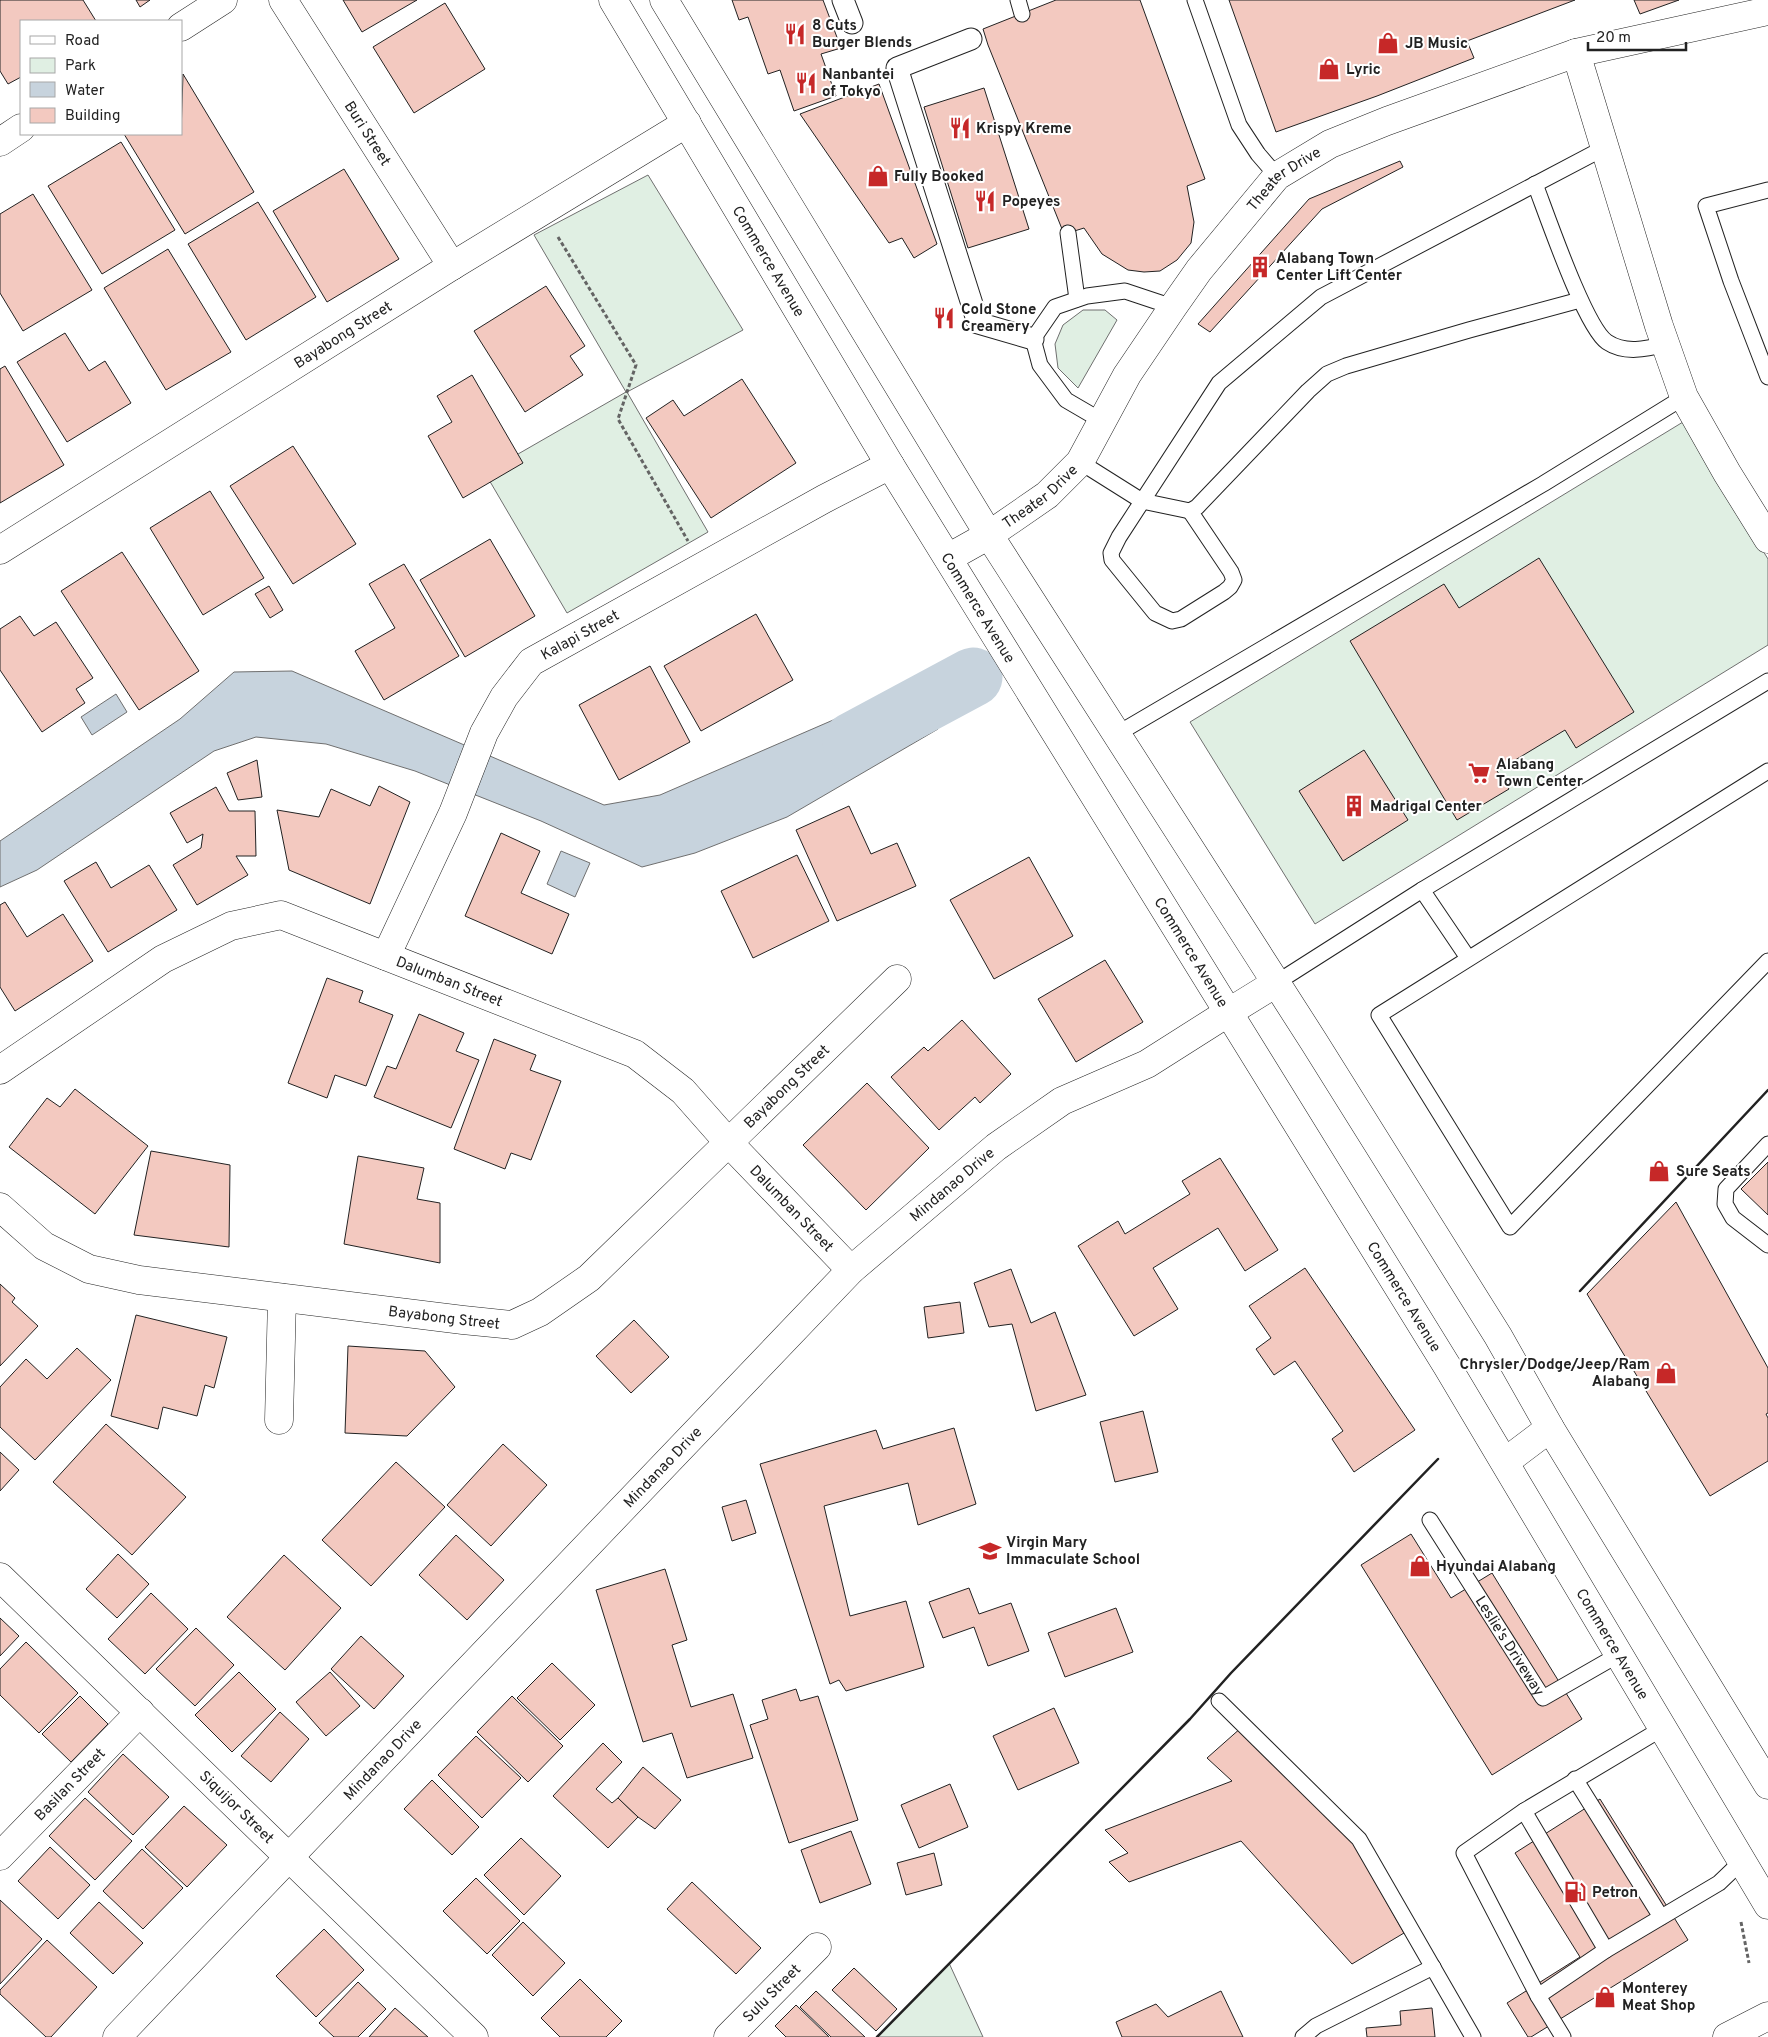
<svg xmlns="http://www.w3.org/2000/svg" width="1768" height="2037" font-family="Overpass,sans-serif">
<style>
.green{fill:#e0efe3;stroke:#6f6f6f}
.water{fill:#c7d3dd;stroke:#6f6f6f}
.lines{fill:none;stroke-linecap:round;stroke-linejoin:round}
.river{stroke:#c7d3dd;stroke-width:59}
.building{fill:#f3c9c0;stroke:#222}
.service-casing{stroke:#222;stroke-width:17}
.pedestrian-casing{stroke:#222;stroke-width:23}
.minor-casing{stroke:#222;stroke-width:29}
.tertiary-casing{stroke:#222;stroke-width:29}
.secondary-casing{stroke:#222;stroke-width:29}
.path{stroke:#646464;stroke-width:3;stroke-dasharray:4 2.5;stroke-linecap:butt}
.service{stroke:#fff;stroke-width:15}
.pedestrian{stroke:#fff;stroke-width:21}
.minor{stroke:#fff;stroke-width:28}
.tertiary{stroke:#fff;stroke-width:28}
.secondary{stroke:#fff;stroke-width:28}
.wall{stroke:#222;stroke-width:2.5}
.labels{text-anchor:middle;stroke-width:4;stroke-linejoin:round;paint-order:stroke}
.poi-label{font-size:15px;font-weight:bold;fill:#222;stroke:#fff;text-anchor:start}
.street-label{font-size:15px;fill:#222;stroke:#fff}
</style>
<rect width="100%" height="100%" fill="#fff"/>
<g class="green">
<polygon points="648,175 743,330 627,392 708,532 567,613 485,473 626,392 534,235"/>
<polygon points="1083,310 1105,310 1117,320 1078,388 1058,368 1055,344 1063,325"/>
<polygon points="1683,422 1768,559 1768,645 1315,924 1190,722"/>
<polygon points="949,1963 983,2037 877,2037"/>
</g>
<g class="water">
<polygon points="292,671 604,805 660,795 914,685 938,729 787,817 695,853 642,867 541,821 415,771 326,744 256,737 214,751 37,870 0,887 0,841 180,719 234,672"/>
<polygon points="116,694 127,712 92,735 81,717"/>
<polygon points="561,851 590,863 575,897 547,884"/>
</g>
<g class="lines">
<polyline class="river" points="852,742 973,677"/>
</g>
<g class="building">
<polygon points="0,0 83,0 96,21 21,21 21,77 8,84 0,71"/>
<polygon points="136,0 150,0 140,7"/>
<polygon points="343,0 417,0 362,32"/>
<polygon points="732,0 823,0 841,48 821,54 836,96 794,111 780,70 768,74 748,17 739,20"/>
<polygon points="1056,0 1140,0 1205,179 1187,186 1194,222 1191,243 1177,260 1160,271 1144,272 1128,270 1102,254 1084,228 1068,233 1062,229 988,45 983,29"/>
<polygon points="1229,0 1575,0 1467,41 1474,58 1377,96 1276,132"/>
<polygon points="1634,0 1679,0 1640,14"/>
<polygon points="445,3 485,69 414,113 373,47"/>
<polygon points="183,74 254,192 185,234 124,134 181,134"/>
<polygon points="879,84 937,244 914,258 902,238 889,243 800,114"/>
<polygon points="984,88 1029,229 968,248 924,107"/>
<polygon points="121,142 175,230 102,274 48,186"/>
<polygon points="1400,161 1403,167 1322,209 1210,332 1198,324 1309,199"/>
<polygon points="344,169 399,259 327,302 273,211"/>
<polygon points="33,194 92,290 23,331 0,293 0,214"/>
<polygon points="258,202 316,297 246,340 188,244"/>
<polygon points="168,249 231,352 166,390 104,288"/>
<polygon points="546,286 585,346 570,356 583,375 525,412 474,331"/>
<polygon points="65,333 89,371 105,361 131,403 67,442 17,362"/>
<polygon points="5,366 64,465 0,503 0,369"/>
<polygon points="472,375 523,463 463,498 428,436 452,422 437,396"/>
<polygon points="742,379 796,463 711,518 646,418 673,400 684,416"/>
<polygon points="293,446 356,544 293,584 230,486"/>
<polygon points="210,491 264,578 203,615 150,528"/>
<polygon points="490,539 535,616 465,657 420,580"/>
<polygon points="122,552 199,671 139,710 61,591"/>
<polygon points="1539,558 1634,712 1576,748 1565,730 1497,771 1509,789 1457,820 1350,641 1444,584 1459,608"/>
<polygon points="404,564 459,656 384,700 355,651 395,628 369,584"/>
<polygon points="269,586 283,610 270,618 255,594"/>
<polygon points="756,614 793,680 701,731 664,666"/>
<polygon points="20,616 34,636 56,622 93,678 76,689 85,703 42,732 0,670 0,629"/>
<polygon points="650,666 690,742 619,780 579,705"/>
<polygon points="1364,750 1408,820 1343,861 1299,791"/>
<polygon points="257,760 262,797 238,800 227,773"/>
<polygon points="379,786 410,802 370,904 289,870 277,810 319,817 331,789 370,806"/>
<polygon points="216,787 229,811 255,811 256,856 236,856 248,875 197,905 173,865 201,848 203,834 187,843 170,813"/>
<polygon points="849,806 871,854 897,843 916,886 837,921 796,830"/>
<polygon points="501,833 540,851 521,893 569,914 552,954 465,916"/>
<polygon points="797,855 829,921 753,958 721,891"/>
<polygon points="1029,857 1073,936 994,979 950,900"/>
<polygon points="96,862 111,888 149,865 177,910 108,952 64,881"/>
<polygon points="5,902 27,937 63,914 93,961 15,1011 0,987 0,905"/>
<polygon points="1105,960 1143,1022 1076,1062 1038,999"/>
<polygon points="327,978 363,991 359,1002 393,1015 366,1086 335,1075 327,1098 288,1083"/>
<polygon points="419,1014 464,1033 456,1051 479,1060 451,1128 374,1097 387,1066 396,1069"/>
<polygon points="962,1020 1011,1074 980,1103 975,1097 939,1130 891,1077 924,1047 928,1051"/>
<polygon points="494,1039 536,1055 530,1070 561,1081 531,1160 511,1153 505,1169 454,1149"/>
<polygon points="867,1083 929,1148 866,1210 803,1145"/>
<polygon points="75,1089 148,1146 95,1214 9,1147 47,1098 60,1107"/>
<polygon points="151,1151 230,1165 229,1247 134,1235"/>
<polygon points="358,1156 424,1168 417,1199 440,1203 440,1263 344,1244"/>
<polygon points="1220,1158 1278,1250 1245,1271 1218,1228 1153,1268 1178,1309 1134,1336 1078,1246 1118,1221 1125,1234 1190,1194 1182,1181"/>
<polygon points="1768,1162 1768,1215 1741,1189"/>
<polygon points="1676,1202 1768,1368 1768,1413 1766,1414 1768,1418 1768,1461 1710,1496 1587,1294"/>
<polygon points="1305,1268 1415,1430 1354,1472 1332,1439 1343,1431 1295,1361 1274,1375 1256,1349 1271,1338 1249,1306"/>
<polygon points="1011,1269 1031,1323 1055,1312 1086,1395 1036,1411 1012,1324 989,1327 974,1283"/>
<polygon points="0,1284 15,1298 12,1302 38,1326 0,1366"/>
<polygon points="960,1302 964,1333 928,1338 924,1307"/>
<polygon points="136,1315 227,1337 214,1388 205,1385 197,1416 163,1407 158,1429 111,1416"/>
<polygon points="634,1320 669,1357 631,1393 596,1356"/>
<polygon points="348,1346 425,1351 455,1387 407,1436 345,1433"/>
<polygon points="77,1348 111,1380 35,1460 0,1427 0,1387 26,1359 47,1379"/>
<polygon points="1143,1411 1158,1472 1115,1482 1100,1422"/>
<polygon points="106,1424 186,1497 132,1555 53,1482"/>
<polygon points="954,1428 976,1504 918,1525 908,1483 824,1506 850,1616 906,1601 924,1667 846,1691 839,1680 830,1684 760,1464 876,1430 883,1449"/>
<polygon points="503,1444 547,1485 491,1546 447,1505"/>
<polygon points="0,1452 19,1470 0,1491"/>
<polygon points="396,1462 445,1507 371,1586 322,1540"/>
<polygon points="746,1500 756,1533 732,1541 722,1507"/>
<polygon points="1411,1534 1451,1598 1492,1573 1582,1719 1492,1775 1361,1565"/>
<polygon points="456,1535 504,1580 467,1620 419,1575"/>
<polygon points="118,1554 149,1584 117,1618 86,1589"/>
<polygon points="284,1555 341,1608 285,1670 227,1617"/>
<polygon points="665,1569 687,1640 672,1645 691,1707 733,1694 753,1758 687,1778 672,1733 643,1742 596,1590"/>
<polygon points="969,1588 979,1614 1011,1603 1029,1651 988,1666 974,1627 943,1638 929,1602"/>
<polygon points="151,1593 188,1629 145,1674 108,1639"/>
<polygon points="1116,1608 1133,1652 1065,1677 1048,1633"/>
<polygon points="0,1618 19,1636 0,1656"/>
<polygon points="196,1628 234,1665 195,1706 156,1669"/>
<polygon points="361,1636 404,1676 374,1709 331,1669"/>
<polygon points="26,1642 78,1693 39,1733 0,1695 0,1669"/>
<polygon points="552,1663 595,1705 560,1740 517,1698"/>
<polygon points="239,1672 276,1709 232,1752 195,1715"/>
<polygon points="330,1672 360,1706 326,1736 296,1702"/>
<polygon points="796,1689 800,1701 818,1696 858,1820 789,1843 750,1725 768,1719 762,1700"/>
<polygon points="80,1696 108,1724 71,1762 42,1734"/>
<polygon points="512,1696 563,1746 528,1782 477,1732"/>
<polygon points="1054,1708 1079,1763 1018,1790 993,1736"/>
<polygon points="280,1712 309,1739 271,1782 241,1756"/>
<polygon points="1242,1727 1345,1829 1404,1933 1352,1964 1241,1841 1129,1882 1109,1862 1128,1853 1105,1830 1232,1781 1207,1758"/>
<polygon points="476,1736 521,1778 482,1818 438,1775"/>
<polygon points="603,1743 622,1762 596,1789 612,1803 618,1798 638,1817 608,1848 553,1796"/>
<polygon points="123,1754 169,1797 133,1835 88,1792"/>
<polygon points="643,1767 681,1800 655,1829 638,1817 618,1798"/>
<polygon points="432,1780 479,1827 452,1855 404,1809"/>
<polygon points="950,1784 968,1827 919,1848 901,1805"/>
<polygon points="85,1798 132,1841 95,1880 49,1836"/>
<polygon points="1600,1799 1688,1940 1531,2037 1528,2037 1507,2003 1580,1957 1515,1853"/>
<polygon points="184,1806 227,1845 187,1887 145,1847"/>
<polygon points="851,1831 871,1884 820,1903 801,1850"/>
<polygon points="521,1838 561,1876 524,1915 484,1875"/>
<polygon points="50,1847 90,1885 58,1919 18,1881"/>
<polygon points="142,1849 183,1888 143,1929 103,1891"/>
<polygon points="934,1853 942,1885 906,1895 897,1863"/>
<polygon points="476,1878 520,1921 487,1954 443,1911"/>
<polygon points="692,1882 761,1948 736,1974 667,1909"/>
<polygon points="0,1900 42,1939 0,1984"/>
<polygon points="99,1902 143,1943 113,1974 70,1933"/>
<polygon points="523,1922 565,1963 533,1996 492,1955"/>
<polygon points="324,1929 364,1970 316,2017 276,1976"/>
<polygon points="47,1940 97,1987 51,2037 46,2037 0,1994 0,1990"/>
<polygon points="854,1968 897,2009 876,2031 832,1990"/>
<polygon points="580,1979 622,2021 606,2037 560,2037 541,2018"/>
<polygon points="358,1982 386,2009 358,2037 334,2037 319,2023"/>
<polygon points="816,1991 865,2037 831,2037 800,2007"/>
<polygon points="1221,1991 1243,2037 1122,2037 1116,2022 1156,2004 1168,2017"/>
<polygon points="796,2005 829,2037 786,2037 775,2026"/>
<polygon points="395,2008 428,2037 369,2037"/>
<polygon points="1432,2008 1435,2037 1367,2037 1366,2028 1401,2025 1400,2011"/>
</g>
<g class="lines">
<g class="service-casing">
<g id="service">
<polyline points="1018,0 1022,14"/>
<polyline points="1195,0 1239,125 1258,154 1277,176"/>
<path d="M1535,184C1547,215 1585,327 1607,342C1625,354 1646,349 1666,344"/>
<polyline points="1768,190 1706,206 1731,281 1768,377"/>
<polyline points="1068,233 1077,299"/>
<polyline points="1102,421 1066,400 1040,365 1033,339 1055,307 1087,296 1125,291 1173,307"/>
<polyline points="1080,462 1142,501 1190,511 1197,507 1308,391 1327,374 1346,366 1469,330 1580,300"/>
<polyline points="1190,511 1231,572 1234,580 1230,587 1224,592 1181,619 1172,621 1155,613 1112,560 1111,553 1119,537 1219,383 1321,297 1604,148"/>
<polyline points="1117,734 1543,484 1684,397"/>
<polyline points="1768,771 1379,1015 1510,1227 1768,961"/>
<polyline points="1422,890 1468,958"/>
<polyline points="1276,983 1422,890 1768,681"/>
<polyline points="1768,1144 1726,1189 1725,1204 1733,1218 1768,1245"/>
<path id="s1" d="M1430,1520L1543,1698L1618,1655"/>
<polyline points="1219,1701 1359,1839 1473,2037"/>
<polyline points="1575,1779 1661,1917"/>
<polyline points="1524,1811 1606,1950"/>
<polyline points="1538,1996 1606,1950 1719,1883 1742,1861"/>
<polyline points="1303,2037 1316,2026 1433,1967"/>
<polyline points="1563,2037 1538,1996 1464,1853 1524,1811 1663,1728"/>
</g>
</g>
<g class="pedestrian-casing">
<g id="pedestrian">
<polyline points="843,0 852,23"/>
<polyline points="971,39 897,68 978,323 1033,339"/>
</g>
</g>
<g class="minor-casing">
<g id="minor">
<path id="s2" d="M283,0L452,266"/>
<polyline points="181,27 223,0"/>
<polyline points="1576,53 1659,326 1684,397 1727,473 1768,539"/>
<polyline points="0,142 21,128"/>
<path id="s3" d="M0,550L452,266L687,123"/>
<path id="s4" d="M948,558L989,535L1047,495L1080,462L1127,375L1173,307L1199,270L1277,176L1330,144L1387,121L1576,53L1768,11"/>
<path id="s5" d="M386,956L453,813L484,733L504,697L531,662L824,499L890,465"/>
<polyline points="1229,1012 1276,983"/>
<path id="s6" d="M0,1070L163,959L231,926L281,915L635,1054L683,1091L728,1142L851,1270"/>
<path id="s7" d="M0,1207L44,1246L89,1269L139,1280L463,1320L512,1325L540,1312L589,1278L897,979"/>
<polyline points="279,1420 282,1298"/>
<path id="s8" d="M0,1577L474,2037"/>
<path id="s9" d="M0,1856L140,1712"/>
<path id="s10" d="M728,2037L817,1947"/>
<polyline points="1727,2037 1768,2016"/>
</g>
</g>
<g class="tertiary-casing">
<g id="tertiary">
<path id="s11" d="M117,2037L851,1270L996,1147L1062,1101L1147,1064L1229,1012"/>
</g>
</g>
<g class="secondary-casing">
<g id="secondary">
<path id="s12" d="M613,0L890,465L1447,1366L1768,1905"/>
<polyline points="664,0 989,535 1314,1042 1498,1336 1550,1428 1768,1785"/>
<polyline points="1505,1462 1550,1428"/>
</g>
</g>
<g class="path">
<polyline points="558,237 636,365 618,419 688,541"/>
<polyline points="1741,1922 1749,1963"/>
</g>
<use href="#service" class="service"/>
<use href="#pedestrian" class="pedestrian"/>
<use href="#minor" class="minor"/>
<use href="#tertiary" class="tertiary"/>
<use href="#secondary" class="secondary"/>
<g class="wall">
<polyline points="1580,1291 1768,1090"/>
<polyline points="877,2037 1190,1719 1231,1673 1438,1459"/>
</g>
</g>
<defs>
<g id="restaurant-bare" transform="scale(1.725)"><path d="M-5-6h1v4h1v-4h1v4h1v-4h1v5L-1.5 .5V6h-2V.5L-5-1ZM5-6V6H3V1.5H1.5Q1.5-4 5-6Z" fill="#c62828" stroke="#fff" stroke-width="2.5" paint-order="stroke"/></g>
<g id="shop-bare" transform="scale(1.725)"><path d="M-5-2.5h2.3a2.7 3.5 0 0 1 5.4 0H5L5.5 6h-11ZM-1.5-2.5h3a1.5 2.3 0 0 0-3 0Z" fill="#c62828" stroke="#fff" stroke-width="2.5" paint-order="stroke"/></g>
<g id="building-bare" transform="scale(1.725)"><path d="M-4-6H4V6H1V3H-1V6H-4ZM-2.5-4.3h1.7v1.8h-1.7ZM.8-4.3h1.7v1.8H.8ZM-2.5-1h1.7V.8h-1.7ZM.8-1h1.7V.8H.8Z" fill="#c62828" stroke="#fff" stroke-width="2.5" paint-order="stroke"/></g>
<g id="supermarket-bare" transform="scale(1.725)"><path d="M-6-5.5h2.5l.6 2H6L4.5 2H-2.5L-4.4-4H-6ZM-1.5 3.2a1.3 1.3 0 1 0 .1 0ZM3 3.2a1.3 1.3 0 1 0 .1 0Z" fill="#c62828" stroke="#fff" stroke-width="2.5" paint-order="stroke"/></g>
<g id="school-bare" transform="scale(1.725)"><path d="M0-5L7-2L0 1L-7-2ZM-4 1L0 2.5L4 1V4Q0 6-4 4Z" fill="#c62828" stroke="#fff" stroke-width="2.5" paint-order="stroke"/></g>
<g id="fuel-bare" transform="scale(1.725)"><path d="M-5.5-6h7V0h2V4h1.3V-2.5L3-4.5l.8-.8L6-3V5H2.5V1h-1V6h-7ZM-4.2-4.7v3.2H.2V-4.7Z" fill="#c62828" stroke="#fff" stroke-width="2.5" paint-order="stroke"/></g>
</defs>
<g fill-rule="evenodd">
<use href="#restaurant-bare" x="795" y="34"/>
<use href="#shop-bare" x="1388" y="43"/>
<use href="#shop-bare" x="1329" y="69"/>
<use href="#restaurant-bare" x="806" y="83"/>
<use href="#restaurant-bare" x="960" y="128"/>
<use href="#shop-bare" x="878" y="176"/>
<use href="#restaurant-bare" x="985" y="201"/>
<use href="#building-bare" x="1260" y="267"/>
<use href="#restaurant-bare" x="944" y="318"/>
<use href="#supermarket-bare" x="1479" y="773"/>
<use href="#building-bare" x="1354" y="806"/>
<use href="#shop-bare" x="1659" y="1171"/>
<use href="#shop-bare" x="1666" y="1373"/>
<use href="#school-bare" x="990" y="1551"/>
<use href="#shop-bare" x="1420" y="1566"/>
<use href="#fuel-bare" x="1575" y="1892"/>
<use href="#shop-bare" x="1605" y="1997"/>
</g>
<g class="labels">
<g class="poi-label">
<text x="812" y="30">8 Cuts<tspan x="812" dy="17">Burger Blends</tspan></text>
<text x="1405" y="48">JB Music</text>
<text x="1346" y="74">Lyric</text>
<text x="822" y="79">Nanbantei<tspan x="822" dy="17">of Tokyo</tspan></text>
<text x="976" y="133">Krispy Kreme</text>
<text x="894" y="181">Fully Booked</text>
<text x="1002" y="206">Popeyes</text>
<text x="1276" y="263">Alabang Town<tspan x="1276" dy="17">Center Lift Center</tspan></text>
<text x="961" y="314">Cold Stone<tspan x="961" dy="17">Creamery</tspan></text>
<text x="1496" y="769">Alabang<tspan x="1496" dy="17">Town Center</tspan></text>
<text x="1370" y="811">Madrigal Center</text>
<text x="1676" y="1176">Sure Seats</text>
<text x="1650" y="1369" text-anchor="end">Chrysler/Dodge/Jeep/Ram<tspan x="1650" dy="17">Alabang</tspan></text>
<text x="1006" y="1547">Virgin Mary<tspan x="1006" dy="17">Immaculate School</tspan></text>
<text x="1436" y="1571">Hyundai Alabang</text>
<text x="1592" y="1897">Petron</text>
<text x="1622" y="1993">Monterey<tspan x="1622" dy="17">Meat Shop</tspan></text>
</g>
<g class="street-label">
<text dy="5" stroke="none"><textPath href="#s2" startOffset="158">Buri Street</textPath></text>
<text dy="5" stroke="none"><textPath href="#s4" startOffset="516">Theater Drive</textPath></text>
<text dy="5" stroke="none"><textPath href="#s12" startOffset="304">Commerce Avenue</textPath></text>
<text dy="5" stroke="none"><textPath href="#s3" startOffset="405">Bayabong Street</textPath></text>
<text dy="5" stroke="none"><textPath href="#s4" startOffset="111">Theater Drive</textPath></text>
<text dy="5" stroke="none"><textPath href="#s12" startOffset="709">Commerce Avenue</textPath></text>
<text dy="5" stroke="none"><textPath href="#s5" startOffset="385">Kalapi Street</textPath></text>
<text dy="5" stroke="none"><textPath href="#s12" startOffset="1114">Commerce Avenue</textPath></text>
<text dy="5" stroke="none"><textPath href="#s6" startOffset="505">Dalumban Street</textPath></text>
<text dy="5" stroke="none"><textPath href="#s7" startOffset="902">Bayabong Street</textPath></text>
<text dy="5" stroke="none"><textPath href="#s11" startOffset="1194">Mindanao Drive</textPath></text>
<text dy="5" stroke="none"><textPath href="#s6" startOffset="925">Dalumban Street</textPath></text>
<text dy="5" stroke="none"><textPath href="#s12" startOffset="1519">Commerce Avenue</textPath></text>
<text dy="5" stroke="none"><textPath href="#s7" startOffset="468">Bayabong Street</textPath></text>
<text dy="5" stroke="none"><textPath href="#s11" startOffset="789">Mindanao Drive</textPath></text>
<text dy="5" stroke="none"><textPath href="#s1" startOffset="149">Leslie's Driveway</textPath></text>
<text dy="5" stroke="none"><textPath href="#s12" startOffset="1924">Commerce Avenue</textPath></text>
<text dy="5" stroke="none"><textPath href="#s11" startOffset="384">Mindanao Drive</textPath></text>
<text dy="5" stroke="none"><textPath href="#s9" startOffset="100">Basilan Street</textPath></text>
<text dy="5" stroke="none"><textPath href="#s8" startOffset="330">Siquijor Street</textPath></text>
<text dy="5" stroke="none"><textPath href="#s10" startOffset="62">Sulu Street</textPath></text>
</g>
</g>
<rect x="20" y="20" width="162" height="115" fill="#ffffff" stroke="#a7a7a7"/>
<rect x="30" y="36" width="25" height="8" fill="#ffffff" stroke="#a7a7a7"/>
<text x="65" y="45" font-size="15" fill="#222222">Road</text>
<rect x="30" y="58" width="25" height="15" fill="#e0efe3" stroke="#a7a7a7"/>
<text x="65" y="70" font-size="15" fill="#222222">Park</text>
<rect x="30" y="82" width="25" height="15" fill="#c7d3dd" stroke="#a7a7a7"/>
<text x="65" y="95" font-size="15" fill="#222222">Water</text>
<rect x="30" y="108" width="25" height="15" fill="#f3c9c0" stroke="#a7a7a7"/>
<text x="65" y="120" font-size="15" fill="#222222">Building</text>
<path d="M1588 42v8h98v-8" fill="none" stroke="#222222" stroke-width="2.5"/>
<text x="1596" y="42" font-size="15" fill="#222222" stroke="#ffffff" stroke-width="4" paint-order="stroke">20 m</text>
</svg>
